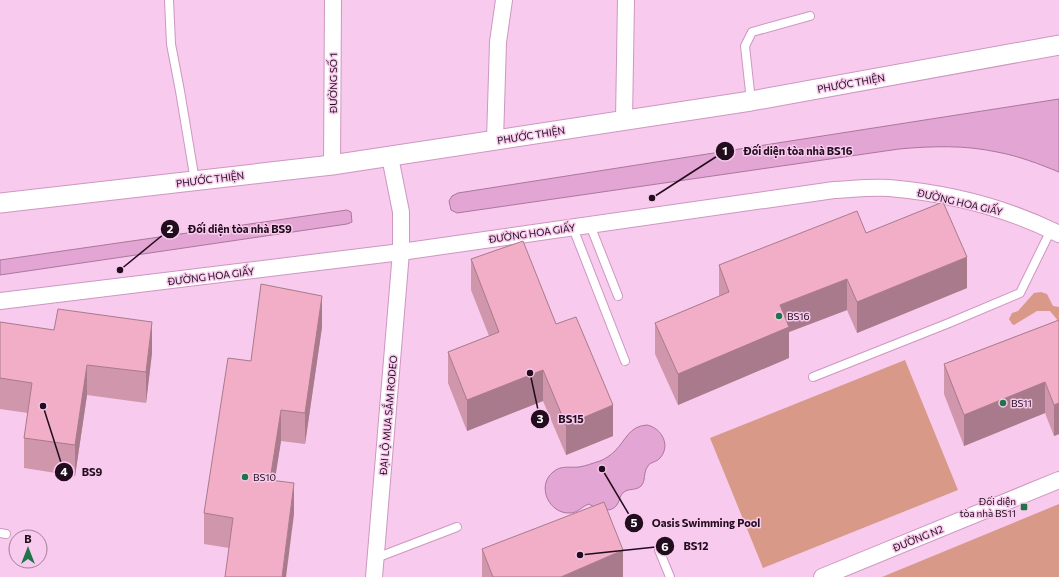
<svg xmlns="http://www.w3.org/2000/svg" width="1059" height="577" font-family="Commissioner,sans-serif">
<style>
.green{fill:#d89989}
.water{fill:#e3a5d4;stroke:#a9779d}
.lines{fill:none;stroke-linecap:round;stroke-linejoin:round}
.service-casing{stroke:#cd97c0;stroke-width:10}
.minor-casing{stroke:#cd97c0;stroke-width:18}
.tertiary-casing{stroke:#cd97c0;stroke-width:21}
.service{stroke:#fff;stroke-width:8}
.minor{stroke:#fff;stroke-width:16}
.tertiary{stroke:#fff;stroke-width:19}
.wall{fill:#d096ab}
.shaded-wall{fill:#a97a8b}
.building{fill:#f2aec7;stroke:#a97a8b}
.poi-dot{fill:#207548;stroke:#f8caed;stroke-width:1.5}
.labels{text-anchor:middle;stroke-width:3;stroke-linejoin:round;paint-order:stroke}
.street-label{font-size:10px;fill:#210d1d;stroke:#f8caed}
.poi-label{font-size:10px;fill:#210d1d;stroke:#f8caed;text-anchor:start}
.leader{fill:none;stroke:#210d1d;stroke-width:1.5}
.callout-dot{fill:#210d1d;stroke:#f8caed;stroke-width:1.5}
.mark-label{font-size:12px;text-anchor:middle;font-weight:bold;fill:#fff}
.callout-label{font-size:11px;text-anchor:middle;font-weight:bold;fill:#210d1d;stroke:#f8caed;stroke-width:3;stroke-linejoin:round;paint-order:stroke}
</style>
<rect width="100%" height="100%" fill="#f8caed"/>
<g class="green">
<polygon points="1041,292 1047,294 1053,306 1059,307 1059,322 1050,311 1037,311 1014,325 1012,324 1009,319 1012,313 1018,311 1034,293"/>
<polygon points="905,360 958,490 763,568 710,438"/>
<polygon points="1059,504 1059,577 882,577"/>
</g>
<g class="water">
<path d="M1059,99V172C1039,164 1019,156 997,152C965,145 932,146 899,149L457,213L451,210L449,201L452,196L458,193Z"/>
<polygon points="347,210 351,212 352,222 347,224 0,275 0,260"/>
<path d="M647,425C662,428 671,446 660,458C657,462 650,462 648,466C643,472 646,481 641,486C636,491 629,488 624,492C620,495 620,499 618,503C612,515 597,509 589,504C582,506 578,513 570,513C549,514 536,486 553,472C561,465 570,468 579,467C586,466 593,463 600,461C605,459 611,455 615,451C626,440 629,426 647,425Z"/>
</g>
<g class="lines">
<g class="service-casing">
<g id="service">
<polyline points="169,0 171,44 180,91 195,181"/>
<polyline points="751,101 745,46 752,32 810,16"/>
<polyline points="590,225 618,296"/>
<polyline points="573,228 625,361"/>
<polyline points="813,377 949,323 1020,293 1051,230"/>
<polyline points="0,533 6,534"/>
<polyline points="659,550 670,577"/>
<polyline points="376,558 457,527"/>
</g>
</g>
<g class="minor-casing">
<g id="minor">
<polyline points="624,120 626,0"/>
<polyline points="495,140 498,42 504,0"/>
<polyline points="332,165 333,0"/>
<path d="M0,301L401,252L834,190C852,189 871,187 889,188C947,193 1007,208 1059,234"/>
<polyline points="374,577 401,252 401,212 390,157"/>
<polyline points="822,577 1059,480"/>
</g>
</g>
<g class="tertiary-casing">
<polyline id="tertiary" points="0,203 332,165 751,101 1059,45"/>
</g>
<use href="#service" class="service"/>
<use href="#minor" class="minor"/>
<use href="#tertiary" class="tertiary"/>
</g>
<g class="wall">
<polygon points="866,233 967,288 857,333 847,310 789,332 789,358 678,405 655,354 655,323 719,296 719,265"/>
<polygon points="471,259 556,324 613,436 566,455 543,401 467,431 448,383 448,352 489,336 471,290"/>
<polygon points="1059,320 1059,434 1054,436 1045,413 964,446 944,394 944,364"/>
<polygon points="0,322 152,353 146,403 87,395 75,476 24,468 24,438 28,413 0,409"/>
<polygon points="322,327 305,444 281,441 274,481 294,514 229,548 204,544 204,513 251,361"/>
<polygon points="482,549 623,577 482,577"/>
</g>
<g class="shaded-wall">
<polygon points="967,257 967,288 857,333 857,302"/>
<polygon points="847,279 847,310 789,332 789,358 678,405 678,374 780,305"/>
<polygon points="322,296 322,327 305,444 305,413"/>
<polygon points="152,322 152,353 146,403 146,372"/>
<polygon points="87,365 87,395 75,476 75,445"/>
<polygon points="543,370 543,401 467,431 467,400"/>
<polygon points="1045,382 1045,413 964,446 964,415"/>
<polygon points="1059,403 1059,434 1054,436 1054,405"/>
<polygon points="613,405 613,436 566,455 566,425"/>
<polygon points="281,410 281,441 270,511 270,480"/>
<polygon points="294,483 294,514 286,577 282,577"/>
<polygon points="623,550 623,577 561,577"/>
</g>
<g class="building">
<polygon points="943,202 967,257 857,302 847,279 780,305 789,327 678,374 655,323 729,292 719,265 857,211 866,233"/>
<polygon points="523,241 556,324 576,317 613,405 566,425 543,370 467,400 448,352 499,332 471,259"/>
<polygon points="261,284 322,296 305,413 281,410 270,480 294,483 282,577 225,577 233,518 204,513 228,358 251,361"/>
<polygon points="58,309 152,322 146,372 87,365 75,445 24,438 32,383 0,378 0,322 54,330"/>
<polygon points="1059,320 1059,403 1054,405 1045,382 964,415 944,364"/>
<polygon points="604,502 623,550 561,577 493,577 482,549"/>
</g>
<g class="poi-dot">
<circle cx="779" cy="316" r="4"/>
<circle cx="1003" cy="403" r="4"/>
<circle cx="245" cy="477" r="4"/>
<rect x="1020" y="503" width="8" height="8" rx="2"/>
</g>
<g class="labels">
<g class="street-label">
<text transform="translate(333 83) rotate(-90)" y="4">ĐƯỜNG SỐ 1</text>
<text transform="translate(851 83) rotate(-10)" y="4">PHƯỚC THIỆN</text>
<text transform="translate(531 135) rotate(-9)" y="4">PHƯỚC THIỆN</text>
<text transform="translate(210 179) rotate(-7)" y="4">PHƯỚC THIỆN</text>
<text transform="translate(960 202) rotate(13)" y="4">ĐƯỜNG HOA GIẤY</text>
<text transform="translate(532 233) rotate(-8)" y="4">ĐƯỜNG HOA GIẤY</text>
<text transform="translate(211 276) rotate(-7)" y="4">ĐƯỜNG HOA GIẤY</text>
<text transform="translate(388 415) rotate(-85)" y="4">ĐẠI LỘ MUA SẮM RODEO</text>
<text transform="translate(918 538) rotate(-22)" y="4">ĐƯỜNG N2</text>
</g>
<g class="poi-label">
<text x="787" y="320">BS16</text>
<text x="1011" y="407">BS11</text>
<text x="253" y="481">BS10</text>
<text x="1016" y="505" text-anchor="end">Đối diện<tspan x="1016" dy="12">tòa nhà BS11</tspan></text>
</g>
</g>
<path class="leader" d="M652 198L725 151M120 270L170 229M530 373L540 419M43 406L64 472M602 469L634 523M580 555L665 546"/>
<g class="callout-dot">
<circle cx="652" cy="198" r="4"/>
<circle cx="120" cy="270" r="4"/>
<circle cx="530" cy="373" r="4"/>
<circle cx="43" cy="406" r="4"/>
<circle cx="602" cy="469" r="4"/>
<circle cx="580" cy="555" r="4"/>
<circle cx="725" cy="151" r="10"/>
<circle cx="170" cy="229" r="10"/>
<circle cx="540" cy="419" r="10"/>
<circle cx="64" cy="472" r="10"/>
<circle cx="634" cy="523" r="10"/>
<circle cx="665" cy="546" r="10"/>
</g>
<g class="mark-label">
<text x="725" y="155">1</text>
<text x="170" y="233">2</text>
<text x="540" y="423">3</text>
<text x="64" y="476">4</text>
<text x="634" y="527">5</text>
<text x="665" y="551">6</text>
</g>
<g class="callout-label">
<text x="798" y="155">Đối diện tòa nhà BS16</text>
<text x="240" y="233">Đối diện tòa nhà BS9</text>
<text x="571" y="423">BS15</text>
<text x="92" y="476">BS9</text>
<text x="706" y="527">Oasis Swimming Pool</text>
<text x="696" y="550">BS12</text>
</g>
<g transform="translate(28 549)"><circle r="19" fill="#f8caed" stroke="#a27e9a"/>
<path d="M0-3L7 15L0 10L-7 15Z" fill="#207548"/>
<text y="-6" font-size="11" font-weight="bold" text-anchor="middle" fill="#210d1d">B</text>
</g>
</svg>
